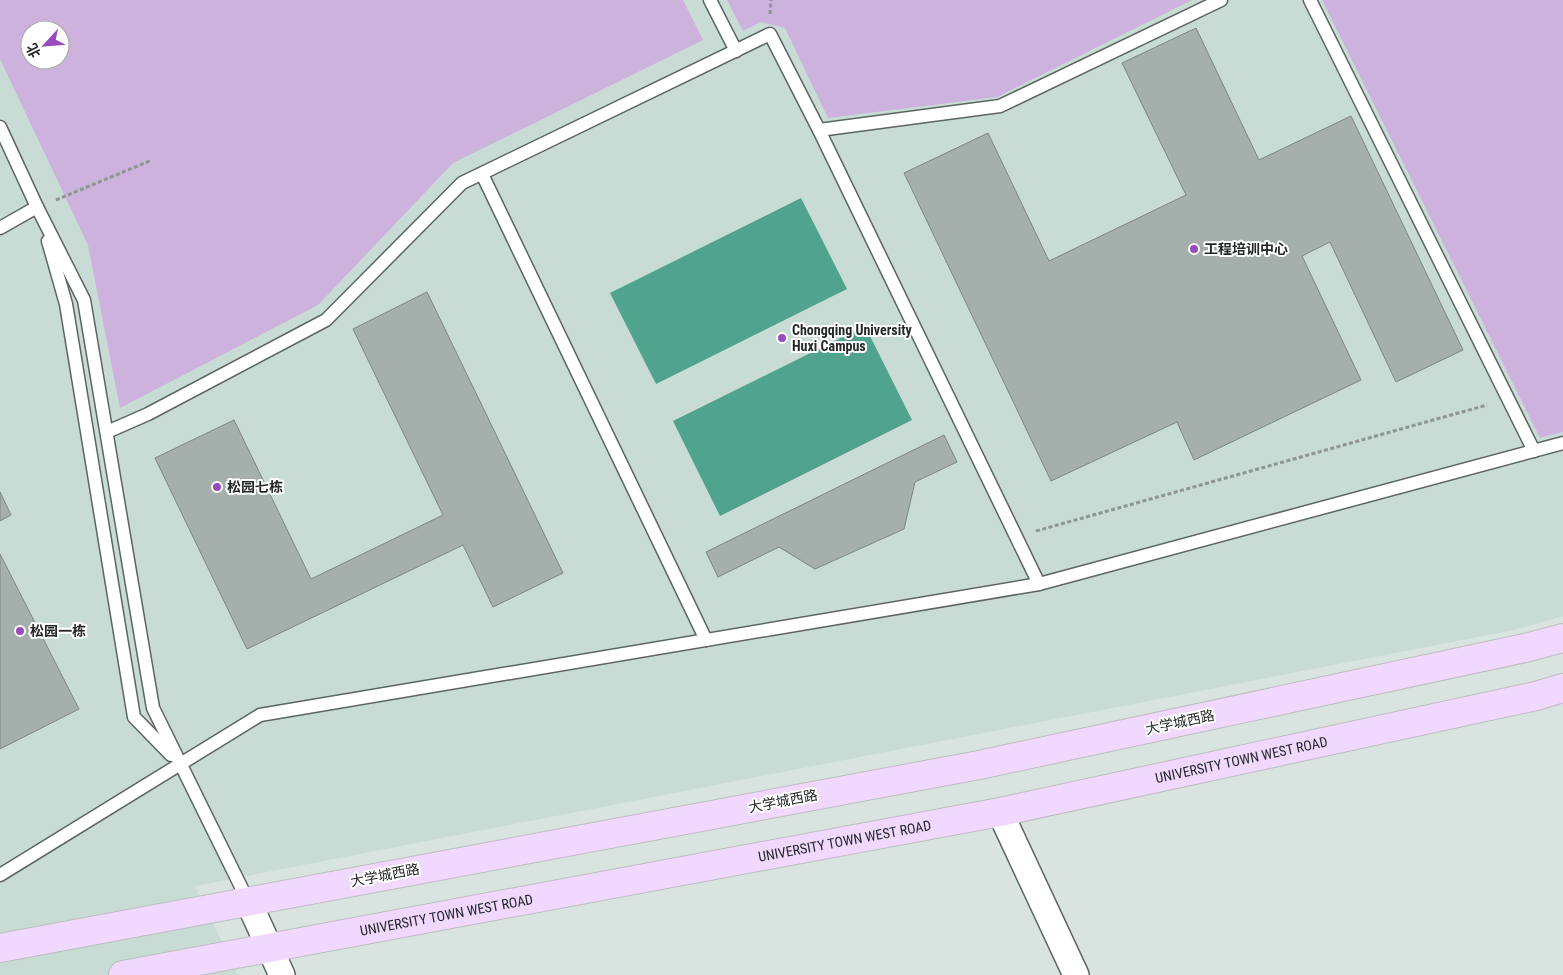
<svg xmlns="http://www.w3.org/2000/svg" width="1563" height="975" font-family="'Roboto Condensed','Noto Sans SC',sans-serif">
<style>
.built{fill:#c8dbd4;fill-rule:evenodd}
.green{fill:#cdb2dd;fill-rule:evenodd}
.water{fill:#50a38c}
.building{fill:#a5afab;stroke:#7d8683}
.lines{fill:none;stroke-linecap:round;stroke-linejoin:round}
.lane-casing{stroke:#5c6562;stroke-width:15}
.street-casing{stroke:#5c6562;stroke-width:28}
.primary-casing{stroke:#bdbebe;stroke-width:30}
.path{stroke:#8e9593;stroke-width:3;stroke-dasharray:4 2.5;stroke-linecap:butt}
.lane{stroke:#fff;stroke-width:12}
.street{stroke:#fff;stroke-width:25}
.primary{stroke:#f0d8fe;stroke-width:28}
.poi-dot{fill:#974bbd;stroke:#fff;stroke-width:2}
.labels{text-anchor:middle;stroke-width:4;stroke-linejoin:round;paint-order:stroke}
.poi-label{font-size:14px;font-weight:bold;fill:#242827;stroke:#fff;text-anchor:start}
.street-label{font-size:14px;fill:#242827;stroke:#fff}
</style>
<rect width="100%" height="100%" fill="#d9e3df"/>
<path class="built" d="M0,0H1563V616L1514,630L195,886L238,975H0ZM30,30H60V60H30Z"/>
<g class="green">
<path d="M0,0H683L703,40L453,163L318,305L120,408L88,245L0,59ZM30,30H60V60H30Z"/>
<polygon points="727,0 1192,0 997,97 828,118 785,28 761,22 743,31"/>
<polygon points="1322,0 1563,0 1563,432 1540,438"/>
</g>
<g class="water">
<polygon points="801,198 847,289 656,384 610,293"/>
<polygon points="865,326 912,420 720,516 673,421"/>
</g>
<g class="building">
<polygon points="1196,28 1259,160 1351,116 1463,350 1396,382 1330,242 1302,256 1361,380 1194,460 1177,422 1051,481 904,173 988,133 1049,261 1186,195 1122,63"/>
<polygon points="427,292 563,573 493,607 463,545 247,649 155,458 234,420 311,579 443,515 353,329"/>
<polygon points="944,435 957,462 915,482 904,529 815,569 779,547 718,577 706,552"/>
<polygon points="0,492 11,515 0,521"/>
<polygon points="0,554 79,709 0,749"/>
</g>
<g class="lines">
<g class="lane-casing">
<g id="lane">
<polyline points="710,0 736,51"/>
<polyline points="1310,0 1534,451"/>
<polyline points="0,127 37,207 84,300 153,708 248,901"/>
<polyline points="819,130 1039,584"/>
<polyline points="482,174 706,640"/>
<polyline points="0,228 37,207"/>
<polyline points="48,241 66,304 134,717 171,755"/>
<polyline points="107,432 148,414 326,320 462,183 770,34 819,130 1000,106 1221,0"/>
<polyline points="0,875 260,715 1039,584 1563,443"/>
</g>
</g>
<g class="street-casing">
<g id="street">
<polyline points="1000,812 1076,975"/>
<polyline points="248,901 282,975"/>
</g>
</g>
<g class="primary-casing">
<g id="primary">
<polyline points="0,948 979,765 1525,648 1563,638"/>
<path id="s1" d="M123,975L1000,812L1536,696L1563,688"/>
</g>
</g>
<g class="path">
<polyline points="770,14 771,0"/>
<polyline points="56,200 152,160"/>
<polyline points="1036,531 1487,405"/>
</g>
<use href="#lane" class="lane"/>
<use href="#street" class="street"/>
<use href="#primary" class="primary"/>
</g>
<g class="poi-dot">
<circle cx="1194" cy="249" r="5"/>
<circle cx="782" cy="338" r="5"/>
<circle cx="217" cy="487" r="5"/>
<circle cx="20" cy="631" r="5"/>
</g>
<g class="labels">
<g class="poi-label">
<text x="1204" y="254">工程培训中心</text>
<text x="792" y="335">Chongqing University<tspan x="792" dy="16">Huxi Campus</tspan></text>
<text x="227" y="492">松园七栋</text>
<text x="30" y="636">松园一栋</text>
</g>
<g class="street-label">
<text transform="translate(1180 722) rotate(-12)" y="5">大学城西路</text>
<text dy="5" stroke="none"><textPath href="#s1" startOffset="1139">UNIVERSITY TOWN WEST ROAD</textPath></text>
<text transform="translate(783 801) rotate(-11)" y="5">大学城西路</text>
<text dy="5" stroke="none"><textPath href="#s1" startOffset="734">UNIVERSITY TOWN WEST ROAD</textPath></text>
<text transform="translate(385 875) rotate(-11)" y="5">大学城西路</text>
<text dy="5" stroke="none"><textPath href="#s1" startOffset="329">UNIVERSITY TOWN WEST ROAD</textPath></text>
</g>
</g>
<g transform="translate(45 45) rotate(244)"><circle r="24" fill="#ffffff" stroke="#a7a9a9"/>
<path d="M0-4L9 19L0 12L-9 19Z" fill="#974bbd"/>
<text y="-8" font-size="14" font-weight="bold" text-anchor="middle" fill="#242827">北</text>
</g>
</svg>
